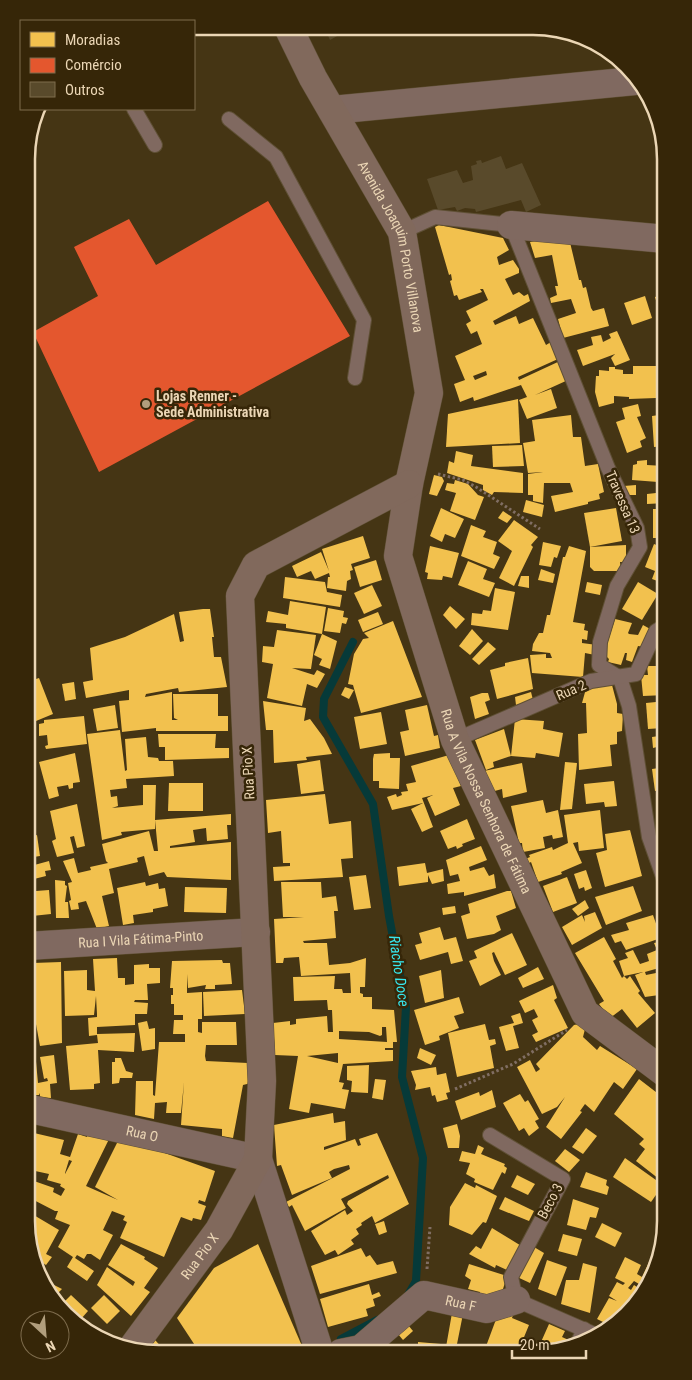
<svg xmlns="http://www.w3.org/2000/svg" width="692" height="1380" font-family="'Roboto Condensed',sans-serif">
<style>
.homes{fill:#f2c14e;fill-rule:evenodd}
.shops{fill:#e4572e}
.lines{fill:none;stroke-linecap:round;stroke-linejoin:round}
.stream{stroke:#063a39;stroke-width:8}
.building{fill:#594a2b}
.lane-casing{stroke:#5f5035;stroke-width:16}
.street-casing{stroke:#5f5035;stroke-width:29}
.secondary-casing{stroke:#5f5035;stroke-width:29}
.path{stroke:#806e63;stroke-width:3;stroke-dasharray:2.5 2.5;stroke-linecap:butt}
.lane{stroke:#806960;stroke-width:14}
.street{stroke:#806960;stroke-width:28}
.secondary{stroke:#81695c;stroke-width:28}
.poi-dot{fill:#b19e7d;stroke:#362608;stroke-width:2}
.labels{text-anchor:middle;stroke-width:5;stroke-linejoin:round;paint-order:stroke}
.street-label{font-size:14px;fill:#ebd6b5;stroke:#362608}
.poi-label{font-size:14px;font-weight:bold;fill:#ebd6b5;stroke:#362608;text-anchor:start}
.water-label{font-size:15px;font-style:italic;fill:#37e7ee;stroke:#362608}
.rim{fill:none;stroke:#ebd6b5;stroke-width:2.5}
</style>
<rect width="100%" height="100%" fill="#453514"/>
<g class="homes">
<path d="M439,225L503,238L509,250L497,257L499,265L513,260L519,269V273L505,279L513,295L519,292L524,296L528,294L530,301L493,321L495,325L516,316L519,324L533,318L546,345L551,342L558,359L518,377L519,380L560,361L568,380L535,395L551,389L557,408L527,419L519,400L527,397L521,385L474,401L473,397L460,402L454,384L465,380L455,356L482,344L477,331L471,334L466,324L471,321L466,311L488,300L483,289H480L482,292L459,300L457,295L454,296L450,281L452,280L451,274L449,275L435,227ZM486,371L487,375L475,380L473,376Z"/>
<polygon points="568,234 579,280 581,280 583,288 586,287 591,308 593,311 604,308 609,326 563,338 558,319 576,313 571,299 551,303 550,298 557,295 555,286 558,286 552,255 535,258 530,242"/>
<polygon points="666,294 666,311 660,313 655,297"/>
<polygon points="645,296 652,318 632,325 624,303"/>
<polygon points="617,331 630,360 615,366 611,358 615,354 583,366 577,350 593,345 591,337 601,335 603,342 611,338 609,334"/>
<polygon points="633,366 657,366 656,398 629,399 629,397 614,396 614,403 599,407 595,392 596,376 599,376 599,370 609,371 609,367 615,367 615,369 623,370 623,374 633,374"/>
<polygon points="518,399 520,443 446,447 448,414"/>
<polygon points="638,404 641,416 637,417 646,438 640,441 642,447 627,453 616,422 625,419 622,408"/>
<polygon points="659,409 666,409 666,446 654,447 652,416 659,415"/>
<polygon points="571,415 573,437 581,437 585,466 598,464 604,492 599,494 600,499 588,502 588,504 555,512 551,496 573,492 570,483 544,483 543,503 533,501 533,495 528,495 528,474 543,472 528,473 523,443 535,441 532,420"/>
<polygon points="522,445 524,466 493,467 492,446"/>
<polygon points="456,451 473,455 471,466 523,473 523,493 494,492 492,495 483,490 483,485 447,473 449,461 454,463"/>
<polygon points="647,460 647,465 664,466 663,483 666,475 666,503 647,504 647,494 656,493 658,482 632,480 633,465 637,464 637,461"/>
<polygon points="434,475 442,477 444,481 437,496 429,494"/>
<polygon points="455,480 468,484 478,495 484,497 475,520 450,511 456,493 445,490 447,483 454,484"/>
<polygon points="636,485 636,495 624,495 624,486"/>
<polygon points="526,500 544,505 542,517 523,512"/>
<polygon points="441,508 464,519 455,538 445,534 442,542 430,536"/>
<polygon points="616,508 622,541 590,547 584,513"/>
<rect x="653" y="509" width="13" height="29"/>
<polygon points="503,511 512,517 507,523 498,518"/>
<polygon points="514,520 538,537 531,545 533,547 514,586 499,578 512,551 498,541"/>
<polygon points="471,525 486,531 483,537 497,542 493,554 500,557 494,569 461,556"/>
<polygon points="363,536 370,558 351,564 353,570 350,571 351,579 347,581 346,591 327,588 328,577 330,577 329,573 315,579 311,571 297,577 292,566 321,552 329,571 322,549"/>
<polygon points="543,542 561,546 557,558 554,557 551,567 539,565"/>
<polygon points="654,544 666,549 666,575 663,583 652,579 655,571 645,567"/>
<polygon points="626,545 626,562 620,562 621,571 594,571 590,567 590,547"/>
<polygon points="430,546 459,553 452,578 443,576 442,580 427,579 428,573 425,572"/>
<polygon points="569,546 586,551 573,622 585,624 584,630 588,631 587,640 582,639 582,643 597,645 595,655 585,653 583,677 532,673 530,655 546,654 546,658 552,658 550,653 532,651 533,644 539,633 543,633 547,615 550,615 563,557 565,557"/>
<polygon points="376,560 382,580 360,587 354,567"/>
<polygon points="468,561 487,569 483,579 495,583 489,597 458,585"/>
<polygon points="541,569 555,574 553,583 538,580"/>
<polygon points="521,576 529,576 529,588 518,586"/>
<polygon points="285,577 325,582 327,592 342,595 340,607 283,598"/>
<polygon points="587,582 602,585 600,595 585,592"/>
<polygon points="638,582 658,594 642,620 622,609"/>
<polygon points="372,585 382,606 364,614 354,593"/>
<polygon points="495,588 515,592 508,630 471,625 472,613 482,614 483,610 491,611"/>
<polygon points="290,601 326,607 322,634 286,628 286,624 266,622 268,611 288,615"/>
<polygon points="450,606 465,619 456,629 443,615"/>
<polygon points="328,608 344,611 343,617 348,618 346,624 342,623 340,633 324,631"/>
<polygon points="203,609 210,609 214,637 212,637 214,657 221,657 227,687 179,692 178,688 146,694 145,697 172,692 172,720 178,720 174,718 173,694 218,694 218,716 228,716 228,731 156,731 156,728 122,732 119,701 129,700 129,690 86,698 83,682 93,680 90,648 125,637 174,614 180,642 184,641 179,612"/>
<polygon points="378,612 383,624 363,632 358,620"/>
<polygon points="615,619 632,623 628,633 629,634 638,635 643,625 652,630 644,647 638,646 632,662 626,660 627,653 625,653 621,665 608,662 609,659 604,654"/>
<polygon points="393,621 422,697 361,713 353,685 348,684 354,654 363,639 369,638 364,633"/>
<polygon points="666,627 666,658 659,657 661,630"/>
<polygon points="472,629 483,641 470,655 459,646"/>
<polygon points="277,630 316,635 311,669 292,668 314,675 317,670 325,674 317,688 307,684 302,706 267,698 273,664 262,662 263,646 274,647"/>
<polygon points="322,634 337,641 330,669 319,665 322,659 314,655"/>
<polygon points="488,642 496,649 479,665 472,659"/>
<polygon points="528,658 533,689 497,699 490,670 505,666 505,663"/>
<polygon points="647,666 666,666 666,695 643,696 641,675 648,675"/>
<polygon points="39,678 53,714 36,721 33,712 28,714 27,710 27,682"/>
<polygon points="74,682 76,699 65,701 62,684"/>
<polygon points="587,685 612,685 617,704 617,713 623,714 622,731 617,732 617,744 610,745 612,766 579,770 578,734 587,733 586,703 582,703"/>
<polygon points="345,687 354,690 349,699 341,695"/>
<polygon points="531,692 533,700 516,705 515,697"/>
<polygon points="482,693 488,693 490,700 485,702 489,714 475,719 470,697"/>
<polygon points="263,701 306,708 304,721 310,719 324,738 332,754 306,757 307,760 274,763 273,730 266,730"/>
<polygon points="666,701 663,728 648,729 646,703"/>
<polygon points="115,705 118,728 97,731 93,709"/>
<polygon points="427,705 434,736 438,735 440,748 405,756 400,732 409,730 405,710"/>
<polygon points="381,712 387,744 360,749 354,717"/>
<polygon points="84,716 87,744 46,749 45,746 48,745 47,735 39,736 39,724 44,723 44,720"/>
<polygon points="515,719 544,721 543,729 563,733 559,757 536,753 535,758 511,756 493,762 494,767 486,770 475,740 504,729 511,756"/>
<polygon points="120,730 125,771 127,770 125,739 146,737 148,757 158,758 159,761 173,761 174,776 126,779 127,788 110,790 111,797 117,796 118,806 112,808 143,805 143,785 156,785 155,820 231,814 231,825 227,825 228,839 207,841 206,828 193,830 195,842 170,846 170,848 231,842 231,880 167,877 164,872 149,876 144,856 137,858 138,862 109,869 114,893 102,896 109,926 97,929 86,901 78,903 79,909 71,910 69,901 71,900 68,883 72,882 63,861 74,858 78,873 91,870 90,867 108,863 106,861 102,844 149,831 154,851 158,851 155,820 155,829 121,832 122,835 102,840 87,734"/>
<polygon points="158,734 216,734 215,748 229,748 229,758 165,760 165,747 159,747"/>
<polygon points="666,735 666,758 659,759 657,747 653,748 652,737"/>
<polygon points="75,753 80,782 73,783 73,788 69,789 68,785 57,787 59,796 49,799 39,762"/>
<polygon points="390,753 390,758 400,758 399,789 379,788 379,781 373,781 373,759 374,754"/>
<polygon points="449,755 461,786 453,788 460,805 435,816 427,798 433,795 422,798 433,827 422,832 411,809 423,803 392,810 387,797 396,794 397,797 402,795 401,792 408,791 406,784 416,782 411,766"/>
<polygon points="320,760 324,791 301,794 297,764"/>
<polygon points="565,762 577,763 572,809 560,810"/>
<polygon points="522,763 527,792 503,798 502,789 491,792 484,771"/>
<polygon points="666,767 666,789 655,791 652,769"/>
<polygon points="31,768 35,787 27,789 27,769"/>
<polygon points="614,781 617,806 605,807 604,802 586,804 584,784"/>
<polygon points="169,783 203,783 203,811 168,811"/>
<polygon points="325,794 329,824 351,821 353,858 341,859 343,877 274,881 273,867 290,866 290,863 283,863 281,831 268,833 266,800"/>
<polygon points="666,799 666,816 665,816 662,800"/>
<polygon points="543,800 546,813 558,810 563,837 553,839 552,835 543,837 545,848 523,852 522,843 519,843 511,806"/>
<polygon points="77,804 85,846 77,848 74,836 70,837 74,853 57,857 52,841 56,839 50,811"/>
<polygon points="600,810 604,848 579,851 578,842 573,843 582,863 561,872 562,874 538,882 531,862 523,866 521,861 530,857 529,855 552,847 553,850 568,843 564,815"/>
<polygon points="467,819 475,839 462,844 463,846 457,849 456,846 448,849 440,831"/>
<polygon points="630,830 642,876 605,887 596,853 607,850 605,834"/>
<polygon points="37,835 40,856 27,858 27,838"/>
<polygon points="481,846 487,860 469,867 470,871 484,867 489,876 494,874 496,888 464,896 464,892 448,894 447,884 460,881 458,874 450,876 446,860"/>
<polygon points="49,861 51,870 45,871 46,876 34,879 36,891 49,890 51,914 32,916 30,894 27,894 27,867"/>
<polygon points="425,863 427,873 443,869 444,881 432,884 428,875 428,882 399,886 397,867"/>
<polygon points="586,870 592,888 585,891 584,887 579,889 574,874"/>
<polygon points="366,875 371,908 354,910 349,877"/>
<polygon points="567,877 577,903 553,912 543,886"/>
<polygon points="55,880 65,881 65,885 67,886 65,902 68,902 69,918 56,918"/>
<polygon points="145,882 146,886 158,883 159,889 165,888 168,906 153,909 153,912 133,915 134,923 123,925 117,888"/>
<path d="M281,882H321L322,898L336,896L338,911H334L336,938L303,941L304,943H327L329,965L350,963L366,958L365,987H360V993L363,994V997H372V1009L394,1010L397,1042H393V1048H385V1050H393V1061L343,1064L339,1082L344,1083L342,1089L349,1090L345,1109L311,1103L309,1113L289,1109L298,1056L275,1055L273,1023L290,1021V1025L296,1024V1019L327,1016L328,1032H333L332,1010H328L327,1000L294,1001L293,977L335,976L334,989H342L343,993H351L350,973L301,976L299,957L284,958L283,963H276L274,919L304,917H283ZM382,1027H386L387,1042L339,1039V1031L369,1032L380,1036L382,1035ZM338,1053V1063L307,1056Z"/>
<polygon points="633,886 642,911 606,925 595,897"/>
<polygon points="185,887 227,888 226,913 184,912"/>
<polygon points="507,891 511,891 516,908 496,916 501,930 494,934 467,939 461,916 470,913 468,904"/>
<polygon points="585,900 589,908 578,916 572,909"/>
<polygon points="455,906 456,913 443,915 442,908"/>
<polygon points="595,912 602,928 572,945 562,927 582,915 585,922 584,916"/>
<polygon points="653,915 661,938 626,950 621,941 615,943 611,935 629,930 626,923"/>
<polygon points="440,927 444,940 456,937 463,961 451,964 448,952 420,960 415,945 422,943 419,933"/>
<polygon points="512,933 527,965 505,975 494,952 492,953 494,961 501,975 480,986 469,961 477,958 474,951"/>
<polygon points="604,937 616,959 613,961 622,978 624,976 619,961 628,958 625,953 633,950 640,964 649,961 647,954 657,950 654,943 664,941 666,966 645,972 646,975 666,971 666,994 645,997 635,975 643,972 624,976 627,979 630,976 640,991 638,993 655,1013 637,1028 622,1009 610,1018 599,1004 604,1001 575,953"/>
<polygon points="117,958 118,978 125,978 125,985 134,984 134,965 149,964 149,968 160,968 160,983 147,984 148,1000 135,1000 134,1002 148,1003 147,1014 135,1014 135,1025 97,1027 97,1034 135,1033 134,1052 98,1050 100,1083 94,1084 94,1089 70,1090 66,1046 98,1043 97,1035 89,1036 88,1018 97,1017 97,1014 96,996 94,1015 65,1016 64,971 87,970 87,990 95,991 93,959"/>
<polygon points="222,960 223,963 230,963 232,984 215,985 215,989 205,989 206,985 188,988 187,974 187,993 202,992 202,1019 198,1019 198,1032 202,1033 202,1022 236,1022 237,1045 206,1045 205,1056 206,1061 248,1063 251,1083 243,1085 233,1138 222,1136 222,1129 181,1125 184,1082 181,1113 166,1113 167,1102 155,1103 154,1119 135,1115 136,1081 153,1081 153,1095 155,1096 159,1042 185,1042 185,1034 173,1034 174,1020 183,1020 183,1015 174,1015 174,1004 171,1004 171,995 173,995 173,988 170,988 172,961"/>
<polygon points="61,962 62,1043 40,1046 34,1013 31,1013 33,1026 26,1027 26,985 31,1004 29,984 35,984 33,963"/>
<polygon points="538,967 544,979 523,988 518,978"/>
<polygon points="441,970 444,998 425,1003 419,976"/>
<polygon points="553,985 557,998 554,1000 568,1028 536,1042 532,1035 538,1032 532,1020 538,1017 534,1009 525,1013 519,1001"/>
<polygon points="242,990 245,1014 204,1016 203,992"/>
<polygon points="666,996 666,1009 665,1009 661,997"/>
<polygon points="459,997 464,1013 454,1016 459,1028 439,1036 440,1040 425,1045 414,1010"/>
<polygon points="520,1013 523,1023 513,1026 519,1048 506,1051 499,1027 514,1023 511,1016"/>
<polygon points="147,1021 149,1029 155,1028 155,1049 142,1051 138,1023"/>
<polygon points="485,1024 489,1040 495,1039 496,1044 490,1046 494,1068 457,1077 448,1033"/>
<polygon points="579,1024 585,1029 583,1037 597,1050 600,1046 637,1069 623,1089 614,1082 594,1112 585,1104 580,1111 582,1112 561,1139 546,1127 565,1097 557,1107 542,1114 517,1067 530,1060 536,1072 539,1070 540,1069 536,1064 574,1025"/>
<polygon points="31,1030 32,1046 26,1047 26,1031"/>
<polygon points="665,1037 665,1050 659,1043"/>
<polygon points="420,1048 436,1055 431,1065 417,1058"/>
<polygon points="35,1051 38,1083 48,1081 47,1078 44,1079 40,1057 54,1055 57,1083 50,1084 51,1098 40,1097 40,1093 39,1095 26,1095 26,1052"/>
<polygon points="115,1058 121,1058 126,1071 133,1073 132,1078 120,1078 119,1083 112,1084 112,1062 115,1062"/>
<polygon points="369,1065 368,1093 351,1092 352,1081 347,1080 347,1066"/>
<polygon points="436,1067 437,1075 446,1073 450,1092 446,1093 448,1099 437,1102 435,1095 432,1096 430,1087 415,1090 416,1085 411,1071"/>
<polygon points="375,1079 386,1080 383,1100 372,1098"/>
<polygon points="639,1079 665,1099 665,1171 659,1179 636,1161 645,1149 639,1144 644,1139 614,1114"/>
<polygon points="492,1090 496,1107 461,1120 455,1101 479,1092 480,1096"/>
<polygon points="520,1094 525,1102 528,1100 539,1119 535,1121 539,1128 529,1136 524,1128 519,1131 503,1103"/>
<polygon points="333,1113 334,1123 345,1121 346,1140 324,1147 324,1150 355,1139 358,1146 361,1145 359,1139 377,1133 409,1204 375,1223 372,1216 361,1223 362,1225 356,1229 359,1234 351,1240 354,1244 338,1255 335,1250 325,1255 311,1231 345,1210 347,1215 353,1211 347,1204 348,1201 389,1178 388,1175 341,1199 346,1208 305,1231 292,1205 289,1207 286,1202 350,1169 349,1165 334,1169 329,1172 332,1178 292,1195 281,1165 277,1166 274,1125"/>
<polygon points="457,1124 460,1136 459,1148 448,1148 443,1128"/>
<polygon points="586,1128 597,1136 583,1154 572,1147"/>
<path d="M88,1131L111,1135L86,1186L118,1200L95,1187L120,1137L215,1171L205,1202L199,1200L198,1203L206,1206L201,1220L193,1218L192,1221L181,1217L164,1257L120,1238L127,1222L123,1220L125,1216L112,1211L103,1230L113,1235L100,1260L91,1254H87L84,1259L77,1255L75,1258L94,1271L87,1281L67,1267L73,1257L58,1247L70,1225L55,1219L58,1211H55L26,1196V1172L36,1175L34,1181L54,1188L53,1192L61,1196L65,1189L60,1186L61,1184L47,1180L49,1174L26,1169V1163L34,1133L64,1140L60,1154L70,1157L78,1134L87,1137ZM69,1160L72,1161L65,1174V1173Z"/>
<polygon points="478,1145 484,1148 481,1154 505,1164 504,1166 507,1168 505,1174 502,1172 493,1190 474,1182 475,1179 466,1174 470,1163 459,1161 462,1151 475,1154"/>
<polygon points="565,1149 580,1160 569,1172 555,1161"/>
<polygon points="625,1158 663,1185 651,1202 613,1177"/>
<polygon points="586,1172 607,1180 606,1185 609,1187 607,1195 580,1187"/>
<polygon points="517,1175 535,1184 528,1195 511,1187"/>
<polygon points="465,1183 475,1188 476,1185 497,1196 486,1223 483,1222 472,1235 449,1225 450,1207"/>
<polygon points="505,1197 534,1211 529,1221 499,1209"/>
<polygon points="573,1199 599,1208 596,1218 590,1217 586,1230 567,1225"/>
<polygon points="32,1214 59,1230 46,1254 52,1257 46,1265 32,1256 27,1223"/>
<polygon points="384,1221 387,1232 379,1235 375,1224"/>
<polygon points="602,1223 622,1233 615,1247 595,1237"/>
<polygon points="492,1228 523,1247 519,1256 515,1254 507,1270 496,1265 495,1268 469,1254 476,1246 481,1249"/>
<polygon points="563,1234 582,1239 577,1256 558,1251"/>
<polygon points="121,1244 145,1257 144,1259 158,1268 144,1288 150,1292 131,1316 97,1285 107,1267 133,1286 135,1282 108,1265"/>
<polygon points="258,1244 302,1346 291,1353 200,1353 177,1318 214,1268"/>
<polygon points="529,1244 544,1253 530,1283 515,1276"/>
<polygon points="361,1248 366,1257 370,1255 377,1265 393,1261 397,1273 320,1294 311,1266"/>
<path d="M625,1257L641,1265L637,1274L642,1277L649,1262L653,1263L638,1302L607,1324L597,1319L609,1298L617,1301L609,1296L617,1282L623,1285L625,1283L615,1278ZM634,1281L639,1284L637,1287L634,1285L631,1290L628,1288Z"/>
<polygon points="547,1260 567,1267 556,1296 538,1289"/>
<polygon points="583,1263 597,1267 590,1313 561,1304 566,1280 579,1280"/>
<polygon points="469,1264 507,1276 499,1302 477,1300 480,1292 468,1289 471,1280 465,1276"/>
<polygon points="36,1265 47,1276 44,1279 35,1266"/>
<polygon points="369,1284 372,1295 379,1292 381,1296 373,1299 375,1306 366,1309 368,1316 328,1327 320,1299"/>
<polygon points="54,1285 62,1289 55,1296 50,1288"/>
<polygon points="71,1295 88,1311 81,1319 91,1330 72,1321 61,1305"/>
<polygon points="104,1295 120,1311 107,1324 91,1308"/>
<polygon points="514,1312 512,1318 529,1325 522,1342 528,1344 526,1348 530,1350 529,1354 489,1354 490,1350 485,1349 498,1314"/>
<polygon points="452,1313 463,1314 455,1354 448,1353 448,1347 446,1347"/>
<polygon points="549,1324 565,1331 562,1337 573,1342 570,1348 537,1351"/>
<polygon points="408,1325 413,1331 403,1340 398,1334"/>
<polygon points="155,1340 167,1353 145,1353"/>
<polygon points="418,1342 441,1344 440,1353 418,1353"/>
<polygon points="410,1350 410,1353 388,1353 388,1351"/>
</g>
<polygon class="shops" points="268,201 350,336 99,472 33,332 98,296 74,247 129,219 156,265"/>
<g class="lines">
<g class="stream">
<polyline points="353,642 324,699 323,717 373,804 389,916 406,1007 402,1077 423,1158 416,1281 408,1295"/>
<polyline points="341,1339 377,1320"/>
</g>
</g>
<g class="building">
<polygon points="324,27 349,27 350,29 330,40"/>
<polygon points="501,156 506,169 522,163 541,205 526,212 521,200 476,212 475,209 465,208 457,211 455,207 438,210 427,179 457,170 463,183 473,180 471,166 477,164 476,161 481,160 482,163"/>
</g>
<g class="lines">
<g class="lane-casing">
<g id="lane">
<polyline points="134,109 155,145"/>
<polyline points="229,119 276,157 364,320 355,378"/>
<polyline points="402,232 435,217 511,225 608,468 637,528 640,547 617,586 600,642 599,665 620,678 629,706 649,837 666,885"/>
<polyline points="455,740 591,681 636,674 656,631 666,625"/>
<polyline points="490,1135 563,1179 511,1277 516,1300 594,1334"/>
<polyline points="576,1347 584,1329"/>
</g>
</g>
<g class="street-casing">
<g id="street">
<polyline points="332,110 635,81"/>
<polyline points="511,225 666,239"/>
<path id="s1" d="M27,946L256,932"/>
<path id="s2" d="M26,1108L258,1159L320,1353"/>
<path id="s3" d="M341,1353L361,1349L424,1295L487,1309L516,1300"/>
</g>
</g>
<g class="secondary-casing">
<g id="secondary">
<path id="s4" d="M288,27L313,78L402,232L429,393L409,484L398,556L455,740L585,1013L665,1073"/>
<path id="s5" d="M132,1348L219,1230L258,1159L262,1081L240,596L256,565L409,484"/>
</g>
</g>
<g class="path">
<polyline points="438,474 463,480 476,487 540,529"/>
<polyline points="455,1089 513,1064 567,1030"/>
<polyline points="427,1269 430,1227"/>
</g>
<use href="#lane" class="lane"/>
<use href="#street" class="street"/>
<use href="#secondary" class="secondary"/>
</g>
<circle class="poi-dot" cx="146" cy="404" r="5"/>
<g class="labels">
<g class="street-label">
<text dy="5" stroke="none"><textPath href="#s4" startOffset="245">Avenida Joaquim Porto Villanova</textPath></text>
<text transform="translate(623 502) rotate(67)" y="5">Travessa 13</text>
<text transform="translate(571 690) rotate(-23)" y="5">Rua 2</text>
<text transform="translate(248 773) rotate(-93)" y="5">Rua Pio X</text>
<text dy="5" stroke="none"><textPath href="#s4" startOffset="825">Rua A Vila Nossa Senhora de Fátima</textPath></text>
<text dy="5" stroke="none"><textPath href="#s1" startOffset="114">Rua I Vila Fátima-Pinto</textPath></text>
<text dy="5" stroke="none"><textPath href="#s2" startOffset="119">Rua O</textPath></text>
<text transform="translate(550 1201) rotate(-62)" y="5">Beco 3</text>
<text dy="5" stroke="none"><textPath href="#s5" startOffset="114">Rua Pio X</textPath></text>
<text dy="5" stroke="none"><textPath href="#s3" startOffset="141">Rua F</textPath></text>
</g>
<g class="poi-label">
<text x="156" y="401">Lojas Renner -<tspan x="156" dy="16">Sede Administrativa</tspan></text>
</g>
<g class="water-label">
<text transform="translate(399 971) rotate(82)" y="5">Riacho Doce</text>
</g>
</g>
<path d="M0 0H692V1380H0ZM159 35H533A124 124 0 0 1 657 159V1221A124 124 0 0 1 533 1345H159A124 124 0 0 1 35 1221V159A124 124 0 0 1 159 35Z" fill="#362608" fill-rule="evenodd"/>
<path class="rim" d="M159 35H533A124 124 0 0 1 657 159V1221A124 124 0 0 1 533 1345H159A124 124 0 0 1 35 1221V159A124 124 0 0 1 159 35Z"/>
<rect x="20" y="20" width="175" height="90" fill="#362608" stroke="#7e6c4d"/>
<rect x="30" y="32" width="25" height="15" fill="#f2c14e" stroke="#7e6c4d"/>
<text x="65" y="45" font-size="15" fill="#ebd6b5">Moradias</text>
<rect x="30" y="58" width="25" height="15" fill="#e4572e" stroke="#7e6c4d"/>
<text x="65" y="70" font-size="15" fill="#ebd6b5">Comércio</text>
<rect x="30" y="82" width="25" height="15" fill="#594a2b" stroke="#7e6c4d"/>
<text x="65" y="95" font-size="15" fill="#ebd6b5">Outros</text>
<g transform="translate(45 1335) rotate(154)"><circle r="24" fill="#362608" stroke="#7e6c4d"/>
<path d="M0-4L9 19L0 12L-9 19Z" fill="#b19e7d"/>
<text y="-8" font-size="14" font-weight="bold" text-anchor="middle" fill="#ebd6b5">N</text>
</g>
<path d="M512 1350v8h74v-8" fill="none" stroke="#ebd6b5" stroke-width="2.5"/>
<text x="520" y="1350" font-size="15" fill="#ebd6b5" stroke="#362608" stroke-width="4" paint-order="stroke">20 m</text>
</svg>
